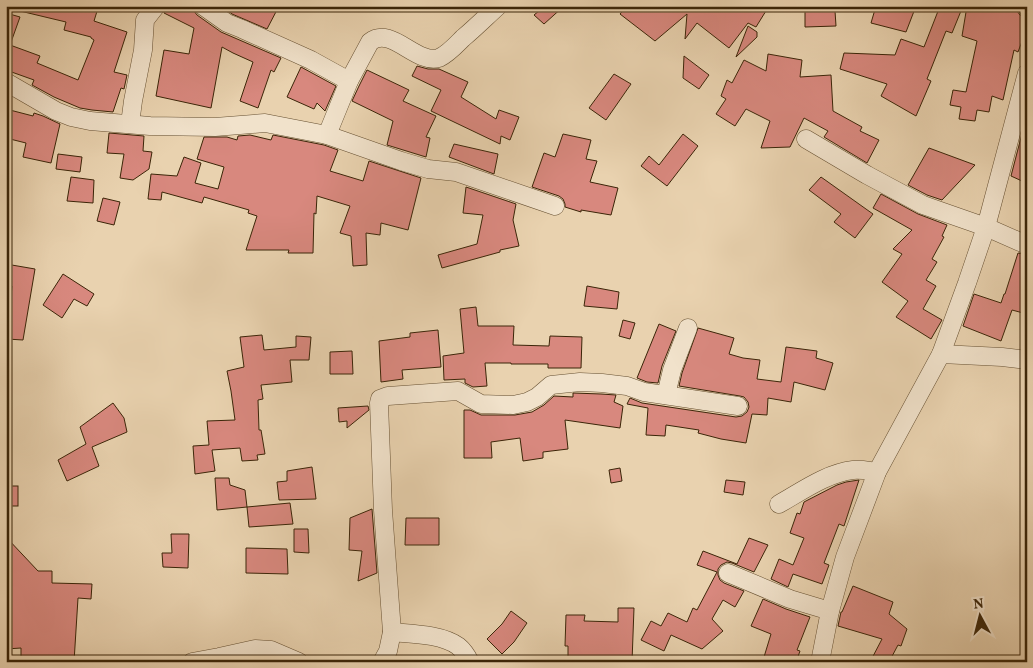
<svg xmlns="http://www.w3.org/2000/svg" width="1033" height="668" font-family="Vollkorn,serif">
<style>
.building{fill:#d8887e;stroke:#3b2508}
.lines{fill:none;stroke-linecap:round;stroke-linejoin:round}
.street-casing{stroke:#665032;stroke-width:19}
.street{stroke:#f1e2cb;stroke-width:18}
</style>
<rect width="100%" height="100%" fill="#e9d2af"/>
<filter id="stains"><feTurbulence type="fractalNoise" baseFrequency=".004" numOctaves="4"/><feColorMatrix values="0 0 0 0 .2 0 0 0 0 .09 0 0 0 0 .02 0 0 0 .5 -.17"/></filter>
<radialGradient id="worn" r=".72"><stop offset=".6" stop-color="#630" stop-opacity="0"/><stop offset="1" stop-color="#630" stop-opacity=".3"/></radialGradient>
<g class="building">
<polygon points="21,6 91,6 98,8 94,21 127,32 114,72 127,75 124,89 121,88 113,112 92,110 80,108 54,97 32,85 34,80 6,70 6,13 20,17 10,45 40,56 37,63 78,80 94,40 91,38 91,37 64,30 66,22 20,11"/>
<polygon points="166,6 193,6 194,11 197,15 221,32 281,58 274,72 271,70 258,108 240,101 253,62 233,53 222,47 211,108 156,96 164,50 189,54 194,28 164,13"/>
<polygon points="229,6 279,6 267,29 232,14 227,10"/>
<polygon points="545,6 564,6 544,24 534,15"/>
<polygon points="627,6 769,6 756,27 748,23 729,48 697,23 685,39 687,14 655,41 620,14"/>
<polygon points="805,6 826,6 826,11 835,11 836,26 805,27"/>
<polygon points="876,6 916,6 906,32 871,23"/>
<polygon points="940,6 963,6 952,33 946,31 927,79 931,81 916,116 881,96 887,84 840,69 844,53 895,55 901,39 924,47"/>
<polygon points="967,6 1015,6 1017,11 1020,15 1027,17 1027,28 1018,52 1014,50 1003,100 992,96 989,112 977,110 975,121 959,119 961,107 950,105 953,90 966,92 977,41 962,36"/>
<polygon points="748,26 757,32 757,37 736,57"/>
<polygon points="768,54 802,60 800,77 831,75 833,111 862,127 860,131 879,140 867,163 824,137 828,131 804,118 790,147 761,148 770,121 746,109 735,126 716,114 726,99 721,96 727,80 732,83 744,60 766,71"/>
<polygon points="684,56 709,75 699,89 683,78"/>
<polygon points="417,66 428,69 439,69 468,82 461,97 496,119 499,110 519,117 510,140 501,136 500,144 431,111 441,90 412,76"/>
<polygon points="301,67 336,86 325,111 317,103 314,109 287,97"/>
<polygon points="367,70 409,90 403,101 436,116 426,137 430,138 426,157 387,145 393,121 352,101 359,86"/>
<polygon points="614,74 631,84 606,120 589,108"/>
<polygon points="6,109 33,116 34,113 43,116 60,124 51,163 23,157 26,143 6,138"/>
<polygon points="1024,126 1027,126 1027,169 1022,181 1011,176"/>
<polygon points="109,133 144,136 143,151 152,152 149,169 133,180 120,178 124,154 107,153"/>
<polygon points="563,134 591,140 586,159 597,161 590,182 618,188 611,215 581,210 581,212 565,207 565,204 563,199 559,196 532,187 544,153 555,157"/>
<polygon points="683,134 698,146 667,186 641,166 649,156 659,165"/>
<polygon points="250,135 271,140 273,135 324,145 338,150 330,171 363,181 369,161 421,178 408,230 381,223 380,235 366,233 367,265 353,266 351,236 340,233 350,206 317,196 316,214 314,213 313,253 288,253 289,250 246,250 257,216 248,213 249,210 204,197 202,203 162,192 161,200 148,199 151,174 177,176 184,157 201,163 195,183 218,189 224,167 197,159 204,137 227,137 237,140 238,136"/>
<polygon points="454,144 498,154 494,174 449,157"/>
<polygon points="929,148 975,165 942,200 927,195 908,185"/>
<polygon points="58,154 82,157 80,172 56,169"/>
<polygon points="71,177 94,180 93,203 67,201"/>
<polygon points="821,177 873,214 855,238 834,222 841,214 809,190"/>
<polygon points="466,187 516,204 513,220 519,246 500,250 500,252 442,268 438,255 477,244 483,215 463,213"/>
<polygon points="881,194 918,214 947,225 942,236 944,237 932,259 937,262 926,280 936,286 923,309 942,320 931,339 896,317 908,301 882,282 902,254 893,249 912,230 873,208"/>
<polygon points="103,198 120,202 114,225 97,221"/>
<polygon points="1018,253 1027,255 1027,284 1022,299 1027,300 1027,314 1012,310 1001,341 963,326 974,294 1001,303 1004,294 1005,294"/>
<polygon points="6,264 35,269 23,340 7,339 12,286 6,285"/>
<polygon points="63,274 94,294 87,306 74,299 62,318 43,305"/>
<polygon points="587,286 619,292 617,309 584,306"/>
<polygon points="476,307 478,326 514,326 513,345 549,346 550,336 582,337 581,368 548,368 548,364 511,364 511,363 485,363 487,386 473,387 465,383 465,379 444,380 443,356 464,353 460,309"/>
<polygon points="623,320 635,323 630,339 619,336"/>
<polygon points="659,324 676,331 662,366 658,383 647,382 637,378"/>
<polygon points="698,328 734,338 729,354 743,358 760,360 757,379 781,382 786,347 817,351 816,358 833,363 825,390 794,382 791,402 768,398 767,415 752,414 746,443 721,439 698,433 699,430 666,425 665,436 646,435 648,408 627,404 630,398 642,403 736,417 742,416 747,412 749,407 748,402 744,397 740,396 679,386 682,373"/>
<polygon points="438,330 441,367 402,370 403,379 381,382 379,341 410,337 410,333"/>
<polygon points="262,335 264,350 296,347 296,336 311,337 309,360 290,360 292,382 261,385 263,399 258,400 259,430 261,430 265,454 257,455 258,460 242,461 240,448 212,450 215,471 195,474 193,446 209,445 207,421 235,420 231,391 227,371 244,367 240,337"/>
<polygon points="352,351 353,374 330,374 330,352"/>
<polygon points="573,393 601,394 616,395 614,402 623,406 620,428 565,420 568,449 543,452 543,458 523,461 520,438 491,442 492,458 464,458 464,410 470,410 481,415 515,415 532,412 544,405 554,396 573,397"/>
<polygon points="113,403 124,418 127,432 92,447 99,466 67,481 58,460 86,444 80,427"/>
<polygon points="368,406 369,410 347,428 347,421 339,422 338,408"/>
<polygon points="312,467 316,499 279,500 277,482 287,481 287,471"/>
<polygon points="620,468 622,481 611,483 609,470"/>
<polygon points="215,478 229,478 230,485 245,490 247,507 217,510"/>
<polygon points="726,480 745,482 743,495 724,492"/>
<polygon points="859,480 844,526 839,524 824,563 829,565 822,584 793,574 788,587 771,579 779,559 793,565 804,538 790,533 797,513 800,514 804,502 837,485 846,482"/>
<rect x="6" y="486" width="12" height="20"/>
<polygon points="290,503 293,524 249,527 247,507"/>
<polygon points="372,509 377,573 358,581 362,551 349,550 350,518"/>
<polygon points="406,518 439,518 439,545 405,545"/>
<polygon points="294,529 308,529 309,553 294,552"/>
<polygon points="171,534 189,534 188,568 163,567 162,553 172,553"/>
<polygon points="6,537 38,571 52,571 52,583 92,584 91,599 78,598 74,662 21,662 21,648 6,649"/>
<polygon points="749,538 768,545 754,572 732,563 727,562 721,565 718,569 718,575 720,580 724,583 744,591 735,607 723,600 712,619 723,631 702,649 671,635 664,651 641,640 651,621 661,626 668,613 687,622 693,608 697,610 717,572 697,565 703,551 737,564"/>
<polygon points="246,548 287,549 288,574 246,573"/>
<polygon points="853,586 893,602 889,614 907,629 901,646 898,645 889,662 870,662 882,639 838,626 841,612 842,612"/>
<polygon points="763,599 786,609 810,617 797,650 800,651 796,662 781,662 764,657 771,634 751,626"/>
<polygon points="618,608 634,608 632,662 568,662 568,646 565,646 566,615 585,615 584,621 618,622"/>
<polygon points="511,611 527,623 514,642 502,654 487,639 502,624"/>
</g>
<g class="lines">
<g class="street-casing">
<g id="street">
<polyline points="203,6 227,23 242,29 311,60 349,81"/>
<polyline points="1026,6 1027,6"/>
<polyline points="6,82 56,111 71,117 90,121 150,126 215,127 265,123 327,135 401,161 428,169 456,172 555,206"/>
<polyline points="130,124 133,101 143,50 145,20 156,6"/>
<path d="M327,135L349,81L370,42C391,25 416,65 439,58C448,54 456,45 463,38C475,28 486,17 498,6"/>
<polyline points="806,139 867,175 923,205 986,227 1027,245"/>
<polyline points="941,354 1002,357 1027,360"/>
<polyline points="666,395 672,370 688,328"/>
<path d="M779,504C802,491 827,473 853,470C861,469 869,471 877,472"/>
<polyline points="728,573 790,599 830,611"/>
<path d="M392,632C412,634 441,634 458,646C463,650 467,656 470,662"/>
<polyline points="192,662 219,657 255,649 271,650 299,662"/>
<polyline points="382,662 388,651 392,632 383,510 379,403 380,399 388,396 458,391 481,404 513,405 527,402 537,397 551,385 580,382 602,383 627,386 644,392 738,406"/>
<polyline points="820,662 830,611 845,557 877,472 941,354 967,283 986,227 1027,73"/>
</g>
</g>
<use href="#street" class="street"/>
</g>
<rect width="1033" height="668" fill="none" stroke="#e9d2af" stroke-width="25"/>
<rect x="8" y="8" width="1018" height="653" fill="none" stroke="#3b2508" stroke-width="2.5"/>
<rect x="12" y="12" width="1008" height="643" fill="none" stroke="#3b2508"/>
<g transform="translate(980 616) rotate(353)" stroke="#f1e2cb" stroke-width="4" paint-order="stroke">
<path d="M0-4L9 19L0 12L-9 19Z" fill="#3b2508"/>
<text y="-8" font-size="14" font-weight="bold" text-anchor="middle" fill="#3b2508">N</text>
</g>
<rect width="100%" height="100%" filter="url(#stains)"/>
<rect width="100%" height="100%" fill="url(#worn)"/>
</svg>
